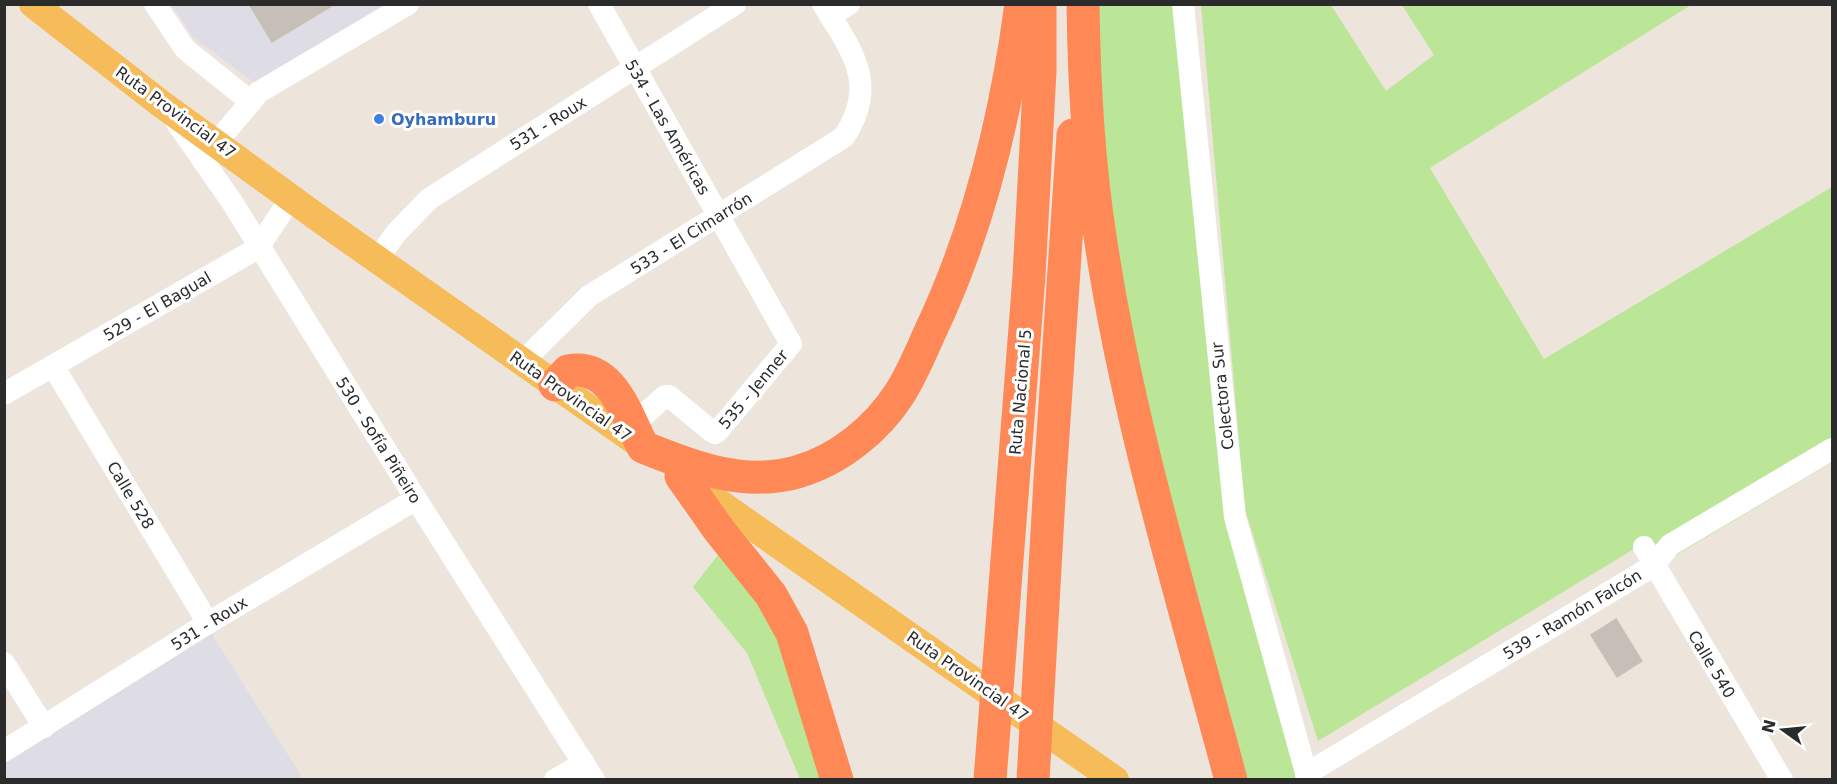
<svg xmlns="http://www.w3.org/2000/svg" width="1837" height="784" font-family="'DejaVu Sans',sans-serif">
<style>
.industrial{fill:#dedde5}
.green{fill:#bce697}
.building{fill:#c6bfb8;stroke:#c9c0b6;stroke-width:1.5}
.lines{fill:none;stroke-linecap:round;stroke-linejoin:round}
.minor{stroke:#fff;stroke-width:22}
.major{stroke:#f5bc59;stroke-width:28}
.highway{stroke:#ff8956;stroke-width:33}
.shop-dot{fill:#3f7fe0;stroke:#fff;stroke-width:2}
.labels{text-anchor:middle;stroke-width:6;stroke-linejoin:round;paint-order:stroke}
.street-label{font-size:16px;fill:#2b2b2b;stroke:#fff}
.shop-label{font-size:16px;font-weight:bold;fill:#366cbe;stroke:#fff;text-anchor:start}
</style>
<rect width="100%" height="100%" fill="#ede4dc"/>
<g class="industrial">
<polygon points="172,5 388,5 256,84 193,37"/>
<polygon points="210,631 303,779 5,780 5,757"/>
</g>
<g class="green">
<polygon points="1096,5 1173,5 1226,517 1298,779 1239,779 1133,387 1099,161"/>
<polygon points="1201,5 1331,5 1386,91 1434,55 1402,5 1691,5 1430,168 1544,359 1832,187 1832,462 1663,563 1647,541 1318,741 1245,510"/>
<polygon points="721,551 770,611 829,779 800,779 747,653 693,587"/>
</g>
<g class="building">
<polygon points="249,4 335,4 272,42"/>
<polygon points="1616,619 1642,661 1617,677 1591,635"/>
</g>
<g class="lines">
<g class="minor">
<polyline points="155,4 185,49 251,102"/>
<polyline points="599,4 791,344 718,431 715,433 710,430 669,396 665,396 632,426"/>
<polyline points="1183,4 1235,517 1308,780"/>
<polyline points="830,16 849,4"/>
<polyline points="177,123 232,202 416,499 594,780"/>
<polyline points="217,142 259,92 408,4"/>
<polyline points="377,259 397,232 429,199 735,4"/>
<path d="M523,361L589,296L844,137C879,84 852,51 823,4"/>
<polyline points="53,366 208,623"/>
<polyline points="4,394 258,248 291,198"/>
<polyline points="1644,547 1782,780"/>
<polyline points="4,663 44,727"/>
<polyline points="4,751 208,623 416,499"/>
<polyline points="1306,774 1653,566 1670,545 1832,449"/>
<polyline points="555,780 584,763"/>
</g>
<g class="major">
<polyline points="33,4 160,103 321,220 648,450"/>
<polyline points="689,482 1115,780"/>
</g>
<g class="highway">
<path d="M1083,4C1084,81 1088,160 1100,236C1127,420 1183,600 1231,780"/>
<path d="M555,385L568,371C612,362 627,416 643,447C692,467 744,487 797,472C839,460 877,429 900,393C912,374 921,352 930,332C979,229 1006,117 1021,4"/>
<polyline points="681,476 719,530 771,595 792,633 837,780"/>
<polyline points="990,780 1029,276 1040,71 1040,4"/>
<polyline points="1033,780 1050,480 1073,135"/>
</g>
</g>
<circle class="shop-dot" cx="379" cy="119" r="6"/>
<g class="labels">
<g class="street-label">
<text transform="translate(176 112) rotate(36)" y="6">Ruta Provincial 47</text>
<text transform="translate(548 123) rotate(-32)" y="6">531 - Roux</text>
<text transform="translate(668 127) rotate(60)" y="6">534 - Las Américas</text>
<text transform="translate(691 233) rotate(-32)" y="6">533 - El Cimarrón</text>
<text transform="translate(157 306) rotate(-30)" y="6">529 - El Bagual</text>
<text transform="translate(753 389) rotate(-50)" y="6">535 - Jenner</text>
<text transform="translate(1020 392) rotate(-85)" y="6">Ruta Nacional 5</text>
<text transform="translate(571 396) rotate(35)" y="6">Ruta Provincial 47</text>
<text transform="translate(1222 396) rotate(-96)" y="6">Colectora Sur</text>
<text transform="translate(379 440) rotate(58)" y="6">530 - Sofía Piñeiro</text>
<text transform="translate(131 495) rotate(59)" y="6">Calle 528</text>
<text transform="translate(1572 614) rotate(-31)" y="6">539 - Ramón Falcón</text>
<text transform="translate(209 623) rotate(-32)" y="6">531 - Roux</text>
<text transform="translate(1712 664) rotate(59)" y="6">Calle 540</text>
<text transform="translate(968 676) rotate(35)" y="6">Ruta Provincial 47</text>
</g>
<g class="shop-label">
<text x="391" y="125">Oyhamburu</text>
</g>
</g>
<rect width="1837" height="784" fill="none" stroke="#2b2b2b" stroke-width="12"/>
<g transform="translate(1783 730) rotate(285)" stroke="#ffffff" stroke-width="4.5" paint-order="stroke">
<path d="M0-4.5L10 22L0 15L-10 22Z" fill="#2b2b2b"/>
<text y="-9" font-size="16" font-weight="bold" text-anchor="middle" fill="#2b2b2b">N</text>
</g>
</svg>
